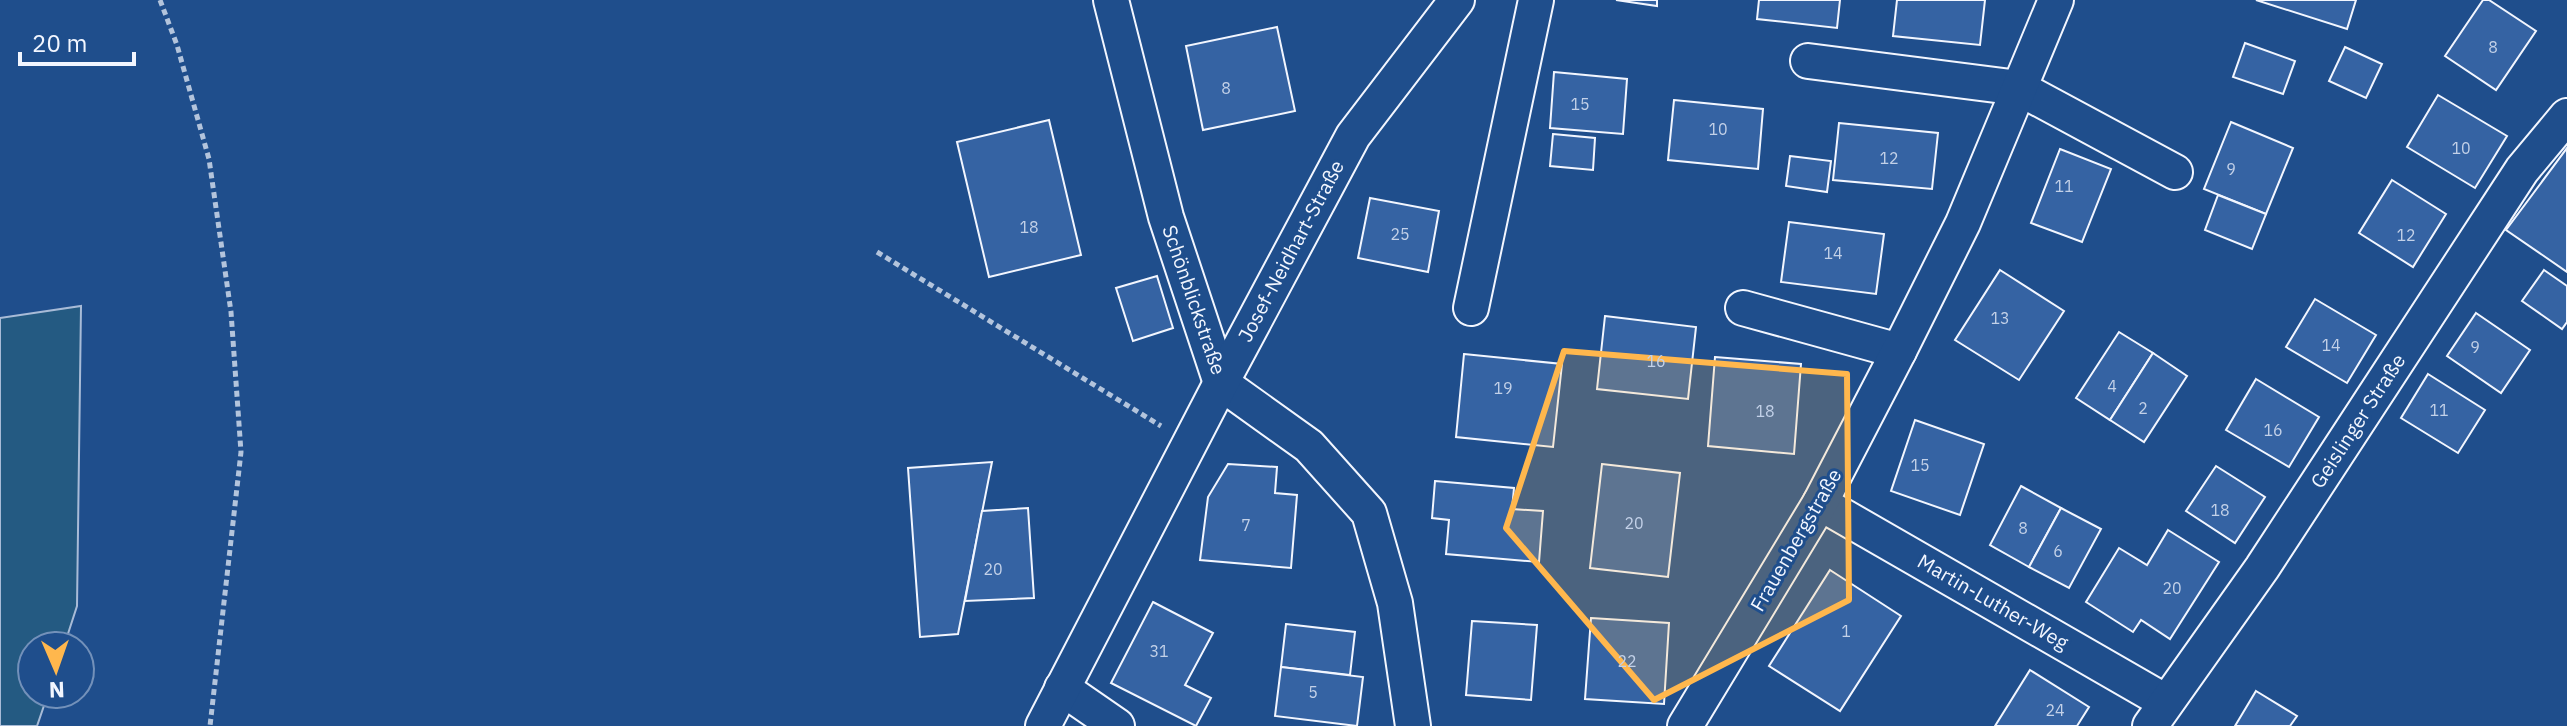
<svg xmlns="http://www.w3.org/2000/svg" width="2567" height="726" font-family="'IBM Plex Sans',sans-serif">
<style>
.green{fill:#245a82;stroke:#a8bbd7;stroke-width:2}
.building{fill:#3563a3;stroke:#f2f6ff;stroke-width:2}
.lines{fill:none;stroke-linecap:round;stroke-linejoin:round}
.street-casing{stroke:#f2f6ff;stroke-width:38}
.path{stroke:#b3c4dc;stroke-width:5;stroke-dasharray:6 4;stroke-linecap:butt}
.street{stroke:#1f4e8c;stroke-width:34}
.marked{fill:#ffb74d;fill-opacity:0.2;stroke:#ffb74d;stroke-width:6;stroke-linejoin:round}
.labels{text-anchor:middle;stroke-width:6;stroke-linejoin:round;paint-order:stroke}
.number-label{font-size:16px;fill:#c3d1e8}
.street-label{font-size:20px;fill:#f2f6ff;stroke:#1f4e8c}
</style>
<rect width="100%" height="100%" fill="#1f4e8c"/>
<polygon class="green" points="81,306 77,606 64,646 32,646 32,694 48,694 37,726 0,726 0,318"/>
<g class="building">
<polygon points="1616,0 1657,0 1657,6"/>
<polygon points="1759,0 1840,0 1837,28 1757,19"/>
<polygon points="1897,0 1985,0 1980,45 1893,36"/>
<polygon points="2256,0 2356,0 2347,29"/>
<polygon points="2483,0 2489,0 2536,31 2496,90 2445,56"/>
<polygon points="1277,27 1295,111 1203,130 1186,46"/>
<polygon points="2245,43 2295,61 2283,94 2233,77"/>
<polygon points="2345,47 2382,64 2366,98 2329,81"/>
<polygon points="1554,72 1627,79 1623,134 1550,128"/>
<polygon points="2438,95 2507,136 2475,188 2407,147"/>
<polygon points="1674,100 1763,109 1758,169 1668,160"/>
<polygon points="1049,120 1081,255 989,277 957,142"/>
<polygon points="2231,122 2293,148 2266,214 2204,189"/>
<polygon points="1839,123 1938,133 1932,189 1833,180"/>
<polygon points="1553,134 1595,138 1593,170 1550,166"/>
<polygon points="2567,148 2567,272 2506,230"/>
<polygon points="2060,149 2111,169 2082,242 2031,223"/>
<polygon points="1790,156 1831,161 1827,192 1786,186"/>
<polygon points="2392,180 2446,214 2413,267 2359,233"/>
<polygon points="2218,195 2266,214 2252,249 2205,230"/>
<polygon points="1370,198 1439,211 1428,272 1358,258"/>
<polygon points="1789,222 1884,234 1876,294 1781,282"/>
<polygon points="2000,270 2064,311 2019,380 1955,340"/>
<polygon points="2544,270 2567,286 2567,322 2562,329 2522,301"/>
<polygon points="1157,276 1173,328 1133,341 1116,288"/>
<polygon points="2315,299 2376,335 2347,383 2286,347"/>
<polygon points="2476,313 2530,350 2501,393 2447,356"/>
<polygon points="1605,316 1696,327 1688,399 1597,389"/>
<polygon points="2119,332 2153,353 2110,420 2076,398"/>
<polygon points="2153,353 2187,376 2144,442 2110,420"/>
<polygon points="1464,354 1562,364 1553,447 1456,437"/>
<polygon points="1715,357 1801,364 1794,454 1708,446"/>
<polygon points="2428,374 2485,410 2458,453 2401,418"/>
<polygon points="2256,379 2319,417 2289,467 2226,430"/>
<polygon points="1915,420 1984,444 1960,515 1891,491"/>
<polygon points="992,462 958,634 920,637 908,468"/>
<polygon points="1228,464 1277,467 1275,493 1297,495 1291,568 1200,560 1208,497"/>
<polygon points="1602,464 1680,473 1668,577 1590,568"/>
<polygon points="2216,466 2265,497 2235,543 2186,511"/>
<polygon points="1435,481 1514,488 1512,509 1543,511 1539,562 1446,554 1449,520 1432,518"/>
<polygon points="2021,486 2061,508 2029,567 1990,545"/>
<polygon points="1028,508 1034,598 965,601 982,511"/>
<polygon points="2061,508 2101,529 2069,588 2029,567"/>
<polygon points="2168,530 2219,562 2170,639 2141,620 2133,632 2086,602 2119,548 2147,565"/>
<polygon points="1830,570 1901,616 1840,711 1769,666"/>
<polygon points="1153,602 1213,633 1185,685 1211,698 1196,726 1111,683"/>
<polygon points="1591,618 1669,623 1664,704 1585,699"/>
<polygon points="1472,621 1537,625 1531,700 1466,695"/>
<polygon points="1286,624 1355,632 1350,675 1281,667"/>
<polygon points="1281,667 1363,677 1357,726 1275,716"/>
<polygon points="2030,670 2089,707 2077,726 1995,726"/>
<polygon points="2256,691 2297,716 2290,726 2235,726"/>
</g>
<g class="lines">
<g class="street-casing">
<g id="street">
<polyline points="1111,0 1166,217 1221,383 1309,446 1369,513 1395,603 1413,726"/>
<polyline points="1808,61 2019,88 2175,172"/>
<polyline points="1471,308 1536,0"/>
<polyline points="1743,308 1899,351"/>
<polyline points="1820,503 2166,702"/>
<polyline points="1062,688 1117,726"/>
<polyline points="1043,726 1221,383 1353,136 1457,0"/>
<polyline points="1685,726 1820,503 1899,351 1963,223 2056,0"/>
<polyline points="2150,726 2262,568 2522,170 2567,116"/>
</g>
</g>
<g class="path">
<polyline points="160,0 177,45 209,159 231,312 241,452 210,726"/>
<polyline points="877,252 1161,426"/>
</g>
<use href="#street" class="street"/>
</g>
<path class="marked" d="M1564,351L1847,374L1849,600L1654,700L1506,528Z"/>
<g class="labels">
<g class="number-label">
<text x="2493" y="53">8</text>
<text x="1226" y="94">8</text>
<text x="1580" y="110">15</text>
<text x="1718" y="135">10</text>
<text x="2461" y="154">10</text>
<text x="1889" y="164">12</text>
<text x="2231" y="175">9</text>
<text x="2064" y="192">11</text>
<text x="1029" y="233">18</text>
<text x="1400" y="240">25</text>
<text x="2406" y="241">12</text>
<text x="1833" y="259">14</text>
<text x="2000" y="324">13</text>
<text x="2331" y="351">14</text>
<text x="2475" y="353">9</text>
<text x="1656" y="367">16</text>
<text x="2112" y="392">4</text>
<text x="1503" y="394">19</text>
<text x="2143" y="414">2</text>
<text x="2439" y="416">11</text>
<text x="1765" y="417">18</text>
<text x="2273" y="436">16</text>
<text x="1920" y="471">15</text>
<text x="2220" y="516">18</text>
<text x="1634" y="529">20</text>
<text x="1246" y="531">7</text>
<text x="2023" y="534">8</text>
<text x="2058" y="557">6</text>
<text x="993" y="575">20</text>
<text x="2172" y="594">20</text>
<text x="1846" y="637">1</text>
<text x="1159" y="657">31</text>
<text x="1627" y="667">22</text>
<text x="1313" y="698">5</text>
<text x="2055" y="716">24</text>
</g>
<g class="street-label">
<text transform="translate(1291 251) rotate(-62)" y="7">Josef-Neidhart-Straße</text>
<text transform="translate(1194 300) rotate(71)" y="7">Schönblickstraße</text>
<text transform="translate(2358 421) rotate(-57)" y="7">Geislinger Straße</text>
<text transform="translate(1796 540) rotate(-60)" y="7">Frauenbergstraße</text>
<text transform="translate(1993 602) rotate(30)" y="7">Martin-Luther-Weg</text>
</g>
</g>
<g transform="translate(56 670) rotate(178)"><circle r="38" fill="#1f4e8c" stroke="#7391ba" stroke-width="2"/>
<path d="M0-6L14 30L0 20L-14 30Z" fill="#ffb74d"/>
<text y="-12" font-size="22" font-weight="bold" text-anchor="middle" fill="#f2f6ff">N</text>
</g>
<path d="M20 52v12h114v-12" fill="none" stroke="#f2f6ff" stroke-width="4"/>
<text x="32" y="52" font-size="24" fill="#f2f6ff" stroke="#1f4e8c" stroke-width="6" paint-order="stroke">20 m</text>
</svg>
